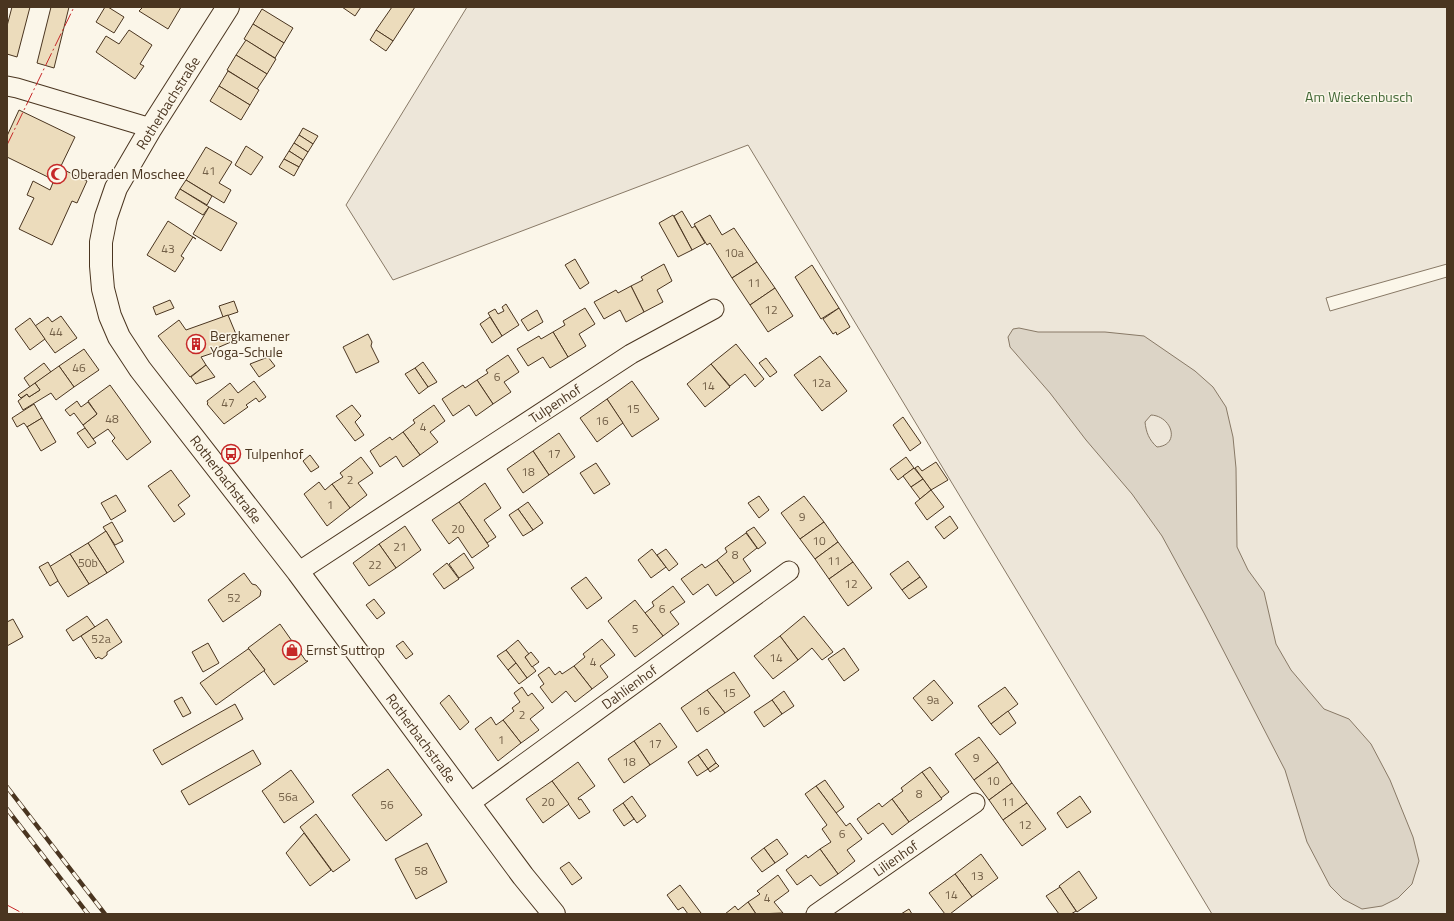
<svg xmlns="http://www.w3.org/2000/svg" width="1454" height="921" font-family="'Titillium Web',sans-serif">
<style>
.green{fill:#ede6d9;stroke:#887966}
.water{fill:#dcd4c6;stroke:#887966;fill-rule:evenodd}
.building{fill:#ecdcbc;stroke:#4a3520}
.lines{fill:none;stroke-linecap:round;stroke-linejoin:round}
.street-casing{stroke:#4a3520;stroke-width:21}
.secondary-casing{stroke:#4a3520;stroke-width:24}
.street{stroke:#fbf6e9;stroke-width:19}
.secondary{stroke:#fbf6e9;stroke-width:22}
.rail-casing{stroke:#4a3520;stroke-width:4.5}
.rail{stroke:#fbf6e9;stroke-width:3;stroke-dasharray:9;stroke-linecap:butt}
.power{stroke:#c62828;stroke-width:1;stroke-dasharray:14 3 2 3;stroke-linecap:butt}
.labels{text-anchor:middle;stroke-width:3;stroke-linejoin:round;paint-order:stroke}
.number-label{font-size:12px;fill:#725f47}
.park-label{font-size:14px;fill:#436837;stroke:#fbf6e9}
.street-label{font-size:14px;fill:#4a3520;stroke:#fbf6e9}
.poi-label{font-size:14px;fill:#4a3520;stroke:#fbf6e9;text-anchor:start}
</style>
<rect width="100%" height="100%" fill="#fbf6e9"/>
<polygon class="green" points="467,7 1447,7 1447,264 1326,298 1330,311 1447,277 1447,914 1212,914 748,145 393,280 346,205"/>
<path class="water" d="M1019,328L1038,332H1105L1144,336L1195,371L1213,387L1226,407L1233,437L1236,468L1237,547L1248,570L1264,592L1276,644L1291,670L1324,709L1349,719L1371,744L1390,780L1413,837L1419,861L1412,884L1398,898L1382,906L1362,909L1343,899L1330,886L1307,842L1285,770L1204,613L1162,536L1132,494L1086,440L1050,393L1010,347L1008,337L1013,329ZM1151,415C1172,416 1181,445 1157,447C1149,440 1146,432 1145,422Z"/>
<g class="building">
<polygon points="12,7 30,7 17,57 7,54 7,26"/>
<polygon points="51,7 69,7 54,68 37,63"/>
<polygon points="105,7 108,7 124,17 114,33 96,22"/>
<polygon points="143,7 181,7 168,29 139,11"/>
<polygon points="342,7 361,7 355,16"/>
<polygon points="392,7 415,7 393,41 376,30"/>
<polygon points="262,9 293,28 284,43 253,24"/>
<polygon points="253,24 284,43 275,58 244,39"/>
<polygon points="129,30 152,45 140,64 144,66 135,79 96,52 106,36 119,44"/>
<polygon points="376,30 393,41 386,51 370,40"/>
<polygon points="246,40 276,59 267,74 236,55"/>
<polygon points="236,55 267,74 257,89 227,70"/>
<polygon points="228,71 259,90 250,105 219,86"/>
<polygon points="219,86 250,105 241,120 210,101"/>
<polygon points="19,110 75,137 60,168 87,181 77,203 72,201 52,245 19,229 34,198 27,195 33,181 50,190 54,180 7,157 7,136"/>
<polygon points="303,128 318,136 313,144 299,135"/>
<polygon points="299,135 313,144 308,152 294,143"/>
<polygon points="294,143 308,152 303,160 289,151"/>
<polygon points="246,146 263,157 251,175 235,165"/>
<polygon points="206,147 232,162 219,183 231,190 224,203 186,180"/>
<polygon points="289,151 303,160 299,167 284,159"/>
<polygon points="284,159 299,167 294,176 279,167"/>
<polygon points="186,180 212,196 207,205 180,189"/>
<polygon points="180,189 209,207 203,215 175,198"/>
<polygon points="209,207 237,223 221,251 193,234"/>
<polygon points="682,211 692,228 695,226 705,243 692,250 674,216"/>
<polygon points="673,215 692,250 678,257 659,223"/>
<polygon points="710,215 722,235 734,228 757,262 732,278 710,243 707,245 694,224"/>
<polygon points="168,221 196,239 193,237 181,256 184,258 175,272 147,255"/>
<polygon points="575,259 589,283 580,289 565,265"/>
<polygon points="757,262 775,288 750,305 732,278"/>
<polygon points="664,264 672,281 657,290 663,302 644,312 631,286 643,280 641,277"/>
<polygon points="812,265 839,308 821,319 795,277"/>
<polygon points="631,286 644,312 626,322 620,310 604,319 594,302 616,290 618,293"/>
<polygon points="775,288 793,316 768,332 750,305"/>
<polygon points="170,300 174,308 156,315 153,307"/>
<polygon points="234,301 238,312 223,317 219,306"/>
<polygon points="506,304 519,325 502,336 488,313 495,309 498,314 504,311 502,307"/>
<polygon points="585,308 595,324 579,334 586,346 568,357 553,332 565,325 563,321"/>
<polygon points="839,308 850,327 837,335 836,332 833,334 823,319"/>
<polygon points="537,310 543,322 528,331 521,320"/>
<polygon points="228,315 238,339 217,348 219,351 201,357 206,365 190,377 158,336 179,320 186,330"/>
<polygon points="61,316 77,338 55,353 35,326 48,317 52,322"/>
<polygon points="490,317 502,336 492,343 480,324"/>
<polygon points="30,318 45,339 30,350 15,329"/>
<polygon points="553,332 568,357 550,368 543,357 528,366 517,349 539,336 541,339"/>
<polygon points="368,334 372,342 371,346 379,362 356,373 343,347"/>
<polygon points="736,344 764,379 755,387 745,374 730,386 711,364"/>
<polygon points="84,349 99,370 74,387 59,366"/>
<polygon points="508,355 519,372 504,382 511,392 493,404 477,380 488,373 486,370"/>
<polygon points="820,356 847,391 822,411 794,375"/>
<polygon points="268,357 275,366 259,377 250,364"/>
<polygon points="766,358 777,372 770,377 759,363"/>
<polygon points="423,362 437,382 428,387 415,368"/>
<polygon points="44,363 51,372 30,387 24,378"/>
<polygon points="711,364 730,387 705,407 687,384"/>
<polygon points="206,365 215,377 196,384 191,377"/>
<polygon points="59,366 74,387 56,400 51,393 23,410 18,401 27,394 29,397 40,390 35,383"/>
<polygon points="415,368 428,387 419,394 405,374"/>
<polygon points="477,380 493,404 476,416 469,405 453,416 442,399 463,385 465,388"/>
<polygon points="254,381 266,397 259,402 256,398 246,405 248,407 224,424 207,404 208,403 207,401 230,383 238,393"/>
<polygon points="632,381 659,419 632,437 607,399"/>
<polygon points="35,383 40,390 29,397 27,394 21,398 18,395"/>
<polygon points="110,385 151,442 127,460 112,441 115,438 108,429 93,439 83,425 97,414 88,401"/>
<polygon points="607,399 623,423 597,442 580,418"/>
<polygon points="77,401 81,407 88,402 97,414 83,425 74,413 70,416 65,410"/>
<polygon points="34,404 42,418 27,427 24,423 17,427 12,418"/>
<polygon points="352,405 361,416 355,422 364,435 355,441 336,416"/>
<polygon points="434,405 445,421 430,432 438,442 420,455 403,432 415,423 413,420"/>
<polygon points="903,417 921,443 910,451 893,425"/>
<polygon points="42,418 56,442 41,451 27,427"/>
<polygon points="85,428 96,443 88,448 77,433"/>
<polygon points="403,432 420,455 403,467 396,456 380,467 370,451 390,437 392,440"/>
<polygon points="559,433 575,457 549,475 533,451"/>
<polygon points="533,451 549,475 523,493 507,469"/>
<polygon points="310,455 319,467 311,472 303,461"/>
<polygon points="361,457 373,473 358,483 367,495 350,508 332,484 343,477 340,473"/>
<polygon points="906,457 914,468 898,480 890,469"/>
<polygon points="936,462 948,480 931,490 915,468 918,466 922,471"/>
<polygon points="596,463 610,484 594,494 580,473"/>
<polygon points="914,468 923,479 911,487 903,476"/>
<polygon points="171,470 190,496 178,505 185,514 174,522 148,486"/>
<polygon points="923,479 931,490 920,499 911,487"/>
<polygon points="319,482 325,490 332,484 350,508 327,526 304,494"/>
<polygon points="485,483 501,508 484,520 496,537 487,543 459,502"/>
<polygon points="931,490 944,507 927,520 915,503"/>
<polygon points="116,495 126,511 111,520 101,503"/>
<polygon points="759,496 769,510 759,518 748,503"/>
<polygon points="804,496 824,522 800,539 781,513"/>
<polygon points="459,502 489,546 472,558 458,537 449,544 432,520"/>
<polygon points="528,502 543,523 533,530 518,509"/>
<polygon points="518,509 533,530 523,536 509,515"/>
<polygon points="950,516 958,528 944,539 935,527"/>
<polygon points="112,522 123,541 115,545 103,527"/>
<polygon points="824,522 838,542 815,559 800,539"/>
<polygon points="405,526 421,550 396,568 379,544"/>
<polygon points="754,527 766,543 758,549 746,532"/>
<polygon points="106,531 124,562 107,573 88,543"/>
<polygon points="746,533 757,548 743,559 751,571 734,583 717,560 727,552 725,548"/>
<polygon points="838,542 853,562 829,579 815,559"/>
<polygon points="88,543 107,573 89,584 70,554"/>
<polygon points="379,544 396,568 369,586 353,563"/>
<polygon points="652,549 666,567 651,578 638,560"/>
<polygon points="666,549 678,564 669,571 657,555"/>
<polygon points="464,553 474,568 459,578 449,564"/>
<polygon points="70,554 89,584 68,597 49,567"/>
<polygon points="717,560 734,583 716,596 708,584 693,595 681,579 702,564 705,568"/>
<polygon points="908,561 920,577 902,590 890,574"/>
<polygon points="48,562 58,581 50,586 39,567"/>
<polygon points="853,562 872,588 848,606 829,579"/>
<polygon points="447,563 459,579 444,589 433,574"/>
<polygon points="244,573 252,584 256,585 261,591 260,596 223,622 208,600"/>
<polygon points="586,577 602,598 587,609 571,588"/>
<polygon points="920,577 927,587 909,599 902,590"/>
<polygon points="673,586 685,602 670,612 679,624 663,636 645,613 654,606 652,602"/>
<polygon points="374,599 385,613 377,619 366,605"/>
<polygon points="635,600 663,636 635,657 608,621"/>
<polygon points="87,616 95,627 73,641 66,630"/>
<polygon points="804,616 833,652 822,660 812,648 798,660 780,636"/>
<polygon points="13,619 23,637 7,646 7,622"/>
<polygon points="107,619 122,642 107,652 107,655 102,659 98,657 96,659 81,636"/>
<polygon points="280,624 306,661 308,661 274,685 264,671 265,670 248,648"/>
<polygon points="780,636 798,660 773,679 754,656"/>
<polygon points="602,639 615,655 600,666 608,677 592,689 574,666 585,657 583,654"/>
<polygon points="518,640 529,654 525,657 536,671 527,678 506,650"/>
<polygon points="403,641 413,654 406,659 396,646"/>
<polygon points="208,643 219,663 203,672 192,652"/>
<polygon points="844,648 859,670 844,681 828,659"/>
<polygon points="248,649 249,649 265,670 216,705 200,683"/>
<polygon points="506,650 516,663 508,670 497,656"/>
<polygon points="531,652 539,662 532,667 525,657"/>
<polygon points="516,663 527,678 519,684 508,670"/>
<polygon points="574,666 592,689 575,702 566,691 552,703 540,687 544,684 538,675 549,667 555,675 560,671 562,674"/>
<polygon points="734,672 750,696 725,713 707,690"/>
<polygon points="934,680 953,703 932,721 913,698"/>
<polygon points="522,687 528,696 532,693 544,708 530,719 539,730 521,743 503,720 514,711 512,708 520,702 514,693"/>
<polygon points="1005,687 1018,704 991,724 978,706"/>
<polygon points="707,690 725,713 697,732 681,708"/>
<polygon points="784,691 794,706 782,714 772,700"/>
<polygon points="449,695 469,722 460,730 440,703"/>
<polygon points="182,697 191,713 183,717 174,701"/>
<polygon points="772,700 782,714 764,727 754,712"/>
<polygon points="235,704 243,719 162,765 153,750"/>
<polygon points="1008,711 1016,723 1000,735 991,724"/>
<polygon points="491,717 496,725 503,720 521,743 498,761 475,729"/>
<polygon points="660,723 677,747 650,765 634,741"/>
<polygon points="979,737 998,762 974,780 955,754"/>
<polygon points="634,741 650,765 624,783 608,759"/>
<polygon points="707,749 716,763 708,769 698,755"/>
<polygon points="253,750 261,764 189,805 181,791"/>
<polygon points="698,755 708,769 697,776 688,762"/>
<polygon points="578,762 595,786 578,798 579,800 581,799 590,812 579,819 552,781"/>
<polygon points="998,762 1012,783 989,800 974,780"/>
<polygon points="716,763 719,766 710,772 708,769"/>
<polygon points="930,767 949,792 941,798 922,772"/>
<polygon points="388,769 422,815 386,841 352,795"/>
<polygon points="291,770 314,802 284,823 262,791"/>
<polygon points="922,772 942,799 909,822 892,799 903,791 901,788"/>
<polygon points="825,780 844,807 836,813 816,786"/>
<polygon points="552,781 569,804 543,823 526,799"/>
<polygon points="1012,783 1027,803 1003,820 989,800"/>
<polygon points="816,786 846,826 850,823 862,839 847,850 855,861 838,874 820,849 831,842 822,829 827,825 805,794"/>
<polygon points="632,796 646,816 637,823 623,803"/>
<polygon points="1080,796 1091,812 1067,828 1057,813"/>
<polygon points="892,799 909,822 892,835 883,823 868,834 857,819 879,803 882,807"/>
<polygon points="623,803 634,819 624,826 613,810"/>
<polygon points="1027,803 1046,829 1022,846 1003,820"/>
<polygon points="316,814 350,860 333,872 300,827"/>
<polygon points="304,833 331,870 310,886 286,853"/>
<polygon points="777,839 788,854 775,863 764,848"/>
<polygon points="427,843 447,882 416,899 395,859"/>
<polygon points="764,848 775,863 762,872 751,858"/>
<polygon points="820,849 838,874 820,886 811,875 797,885 786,870 806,855 808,858"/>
<polygon points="981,854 998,878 972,897 955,874"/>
<polygon points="569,862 582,878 572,885 560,868"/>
<polygon points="1079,871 1097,898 1077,912 1059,886"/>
<polygon points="955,874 972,897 950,914 945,914 929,893"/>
<polygon points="778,875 789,891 774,902 783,913 756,914 748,902 760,894 757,891"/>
<polygon points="680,885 701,913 700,914 688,914 683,907 678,910 667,895"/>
<polygon points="1060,887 1076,911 1071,914 1059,914 1046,896"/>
<polygon points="748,902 756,914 725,914 735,906 738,910"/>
<polygon points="909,909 912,914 901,914"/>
</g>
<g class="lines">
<g class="street-casing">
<g id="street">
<polyline points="7,86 17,88 151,128"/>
<path id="s1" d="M298,572L631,354L714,309"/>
<path id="s2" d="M470,803L789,571"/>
<path id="s3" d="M816,914L975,803"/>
</g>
</g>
<g class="secondary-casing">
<g id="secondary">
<path id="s4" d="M228,7L151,128L116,188L106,217L101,242V266L103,289L110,316L119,337L140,369L298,572L523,876L554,914"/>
</g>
</g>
<use href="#street" class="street"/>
<use href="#secondary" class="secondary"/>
<g class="rail-casing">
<g id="rail">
<polyline points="7,787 105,914"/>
<polyline points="7,809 88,914"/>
</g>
</g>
<use href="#rail" class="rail"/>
<g class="power">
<polyline points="7,145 74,7"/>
<polyline points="7,905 24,914"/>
</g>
</g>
<defs>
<g id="mosque-ring" transform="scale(1)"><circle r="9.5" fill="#fbf6e9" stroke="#c62828" stroke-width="1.5"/><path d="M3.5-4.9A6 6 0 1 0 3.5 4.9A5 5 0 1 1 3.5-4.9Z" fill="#c62828"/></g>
<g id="building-ring" transform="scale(1)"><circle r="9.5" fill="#fbf6e9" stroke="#c62828" stroke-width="1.5"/><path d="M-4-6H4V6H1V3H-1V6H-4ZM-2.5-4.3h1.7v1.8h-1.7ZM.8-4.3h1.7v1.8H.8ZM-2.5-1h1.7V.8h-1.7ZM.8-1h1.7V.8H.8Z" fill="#c62828"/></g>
<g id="bus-ring" transform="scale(1)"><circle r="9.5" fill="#fbf6e9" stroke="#c62828" stroke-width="1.5"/><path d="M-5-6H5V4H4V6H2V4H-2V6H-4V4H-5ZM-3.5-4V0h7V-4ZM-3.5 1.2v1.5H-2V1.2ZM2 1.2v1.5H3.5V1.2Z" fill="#c62828"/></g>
<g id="shop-ring" transform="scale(1)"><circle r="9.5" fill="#fbf6e9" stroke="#c62828" stroke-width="1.5"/><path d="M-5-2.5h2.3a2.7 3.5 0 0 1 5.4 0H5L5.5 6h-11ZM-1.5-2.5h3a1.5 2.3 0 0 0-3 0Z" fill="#c62828"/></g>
</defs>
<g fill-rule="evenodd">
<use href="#mosque-ring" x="57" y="174"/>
<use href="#building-ring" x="196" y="344"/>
<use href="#bus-ring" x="231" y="454"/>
<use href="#shop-ring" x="292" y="650"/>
</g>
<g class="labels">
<g class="number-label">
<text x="209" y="175">41</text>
<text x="168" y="253">43</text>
<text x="734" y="257">10a</text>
<text x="754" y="287">11</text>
<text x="771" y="314">12</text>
<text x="56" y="336">44</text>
<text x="79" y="372">46</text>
<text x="497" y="381">6</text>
<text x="821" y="387">12a</text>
<text x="708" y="390">14</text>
<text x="228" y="407">47</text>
<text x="633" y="413">15</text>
<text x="112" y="423">48</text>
<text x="602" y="425">16</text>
<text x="423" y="431">4</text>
<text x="554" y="458">17</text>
<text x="528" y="476">18</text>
<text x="350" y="484">2</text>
<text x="330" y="509">1</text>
<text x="802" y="521">9</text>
<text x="458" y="533">20</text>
<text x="819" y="545">10</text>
<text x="400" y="551">21</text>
<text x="735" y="559">8</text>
<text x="834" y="565">11</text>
<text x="88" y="567">50b</text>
<text x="375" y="569">22</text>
<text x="851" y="588">12</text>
<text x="234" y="602">52</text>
<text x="662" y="613">6</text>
<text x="635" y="633">5</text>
<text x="101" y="643">52a</text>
<text x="776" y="662">14</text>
<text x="593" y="666">4</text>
<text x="729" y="697">15</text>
<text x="933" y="704">9a</text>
<text x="703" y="715">16</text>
<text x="522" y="719">2</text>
<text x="501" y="744">1</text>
<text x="655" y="748">17</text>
<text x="976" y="762">9</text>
<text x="629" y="766">18</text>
<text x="993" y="785">10</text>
<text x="919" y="798">8</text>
<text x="288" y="801">56a</text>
<text x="548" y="806">20</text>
<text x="1008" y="806">11</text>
<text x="387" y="809">56</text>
<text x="1025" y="829">12</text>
<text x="842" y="838">6</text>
<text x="421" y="875">58</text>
<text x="977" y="880">13</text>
<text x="951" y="899">14</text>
<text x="767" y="902">4</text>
</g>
<g class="park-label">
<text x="1359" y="102">Am Wieckenbusch</text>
</g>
<g class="street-label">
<text transform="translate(168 103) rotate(-58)" y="5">Rotherbachstraße</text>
<text dy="5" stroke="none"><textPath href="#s1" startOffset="307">Tulpenhof</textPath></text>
<text dy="5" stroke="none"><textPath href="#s4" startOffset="545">Rotherbachstraße</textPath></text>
<text dy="5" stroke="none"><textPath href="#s2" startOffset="197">Dahlienhof</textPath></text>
<text dy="5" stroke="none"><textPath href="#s4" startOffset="869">Rotherbachstraße</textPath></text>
<text dy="5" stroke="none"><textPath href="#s3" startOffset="97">Lilienhof</textPath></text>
</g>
<g class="poi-label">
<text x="71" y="179">Oberaden Moschee</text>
<text x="210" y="341">Bergkamener<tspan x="210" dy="16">Yoga-Schule</tspan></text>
<text x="245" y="459">Tulpenhof</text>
<text x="306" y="655">Ernst Suttrop</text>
</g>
</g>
<rect width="1454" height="921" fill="none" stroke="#4a3520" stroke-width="16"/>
</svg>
